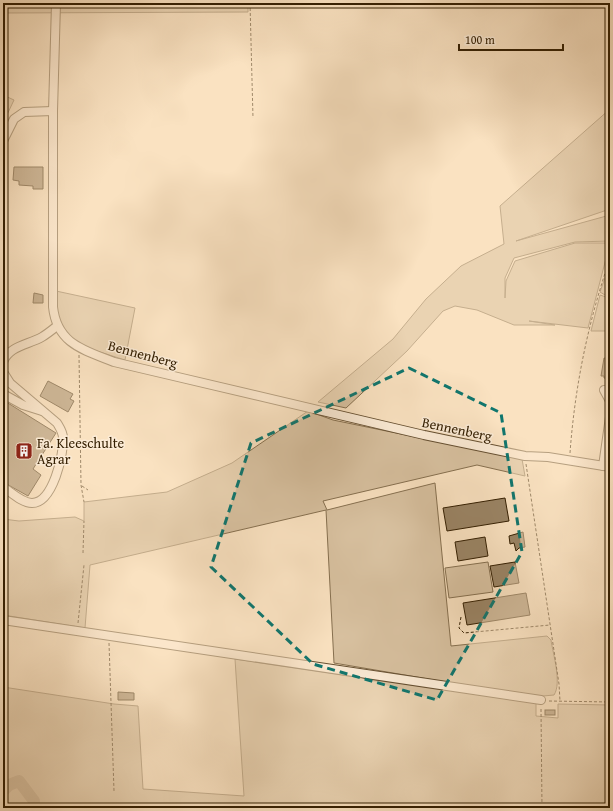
<svg xmlns="http://www.w3.org/2000/svg" width="613" height="811" font-family="'Gentium Book Plus',serif">
<style>
.green{fill:#d8c1a0;stroke:#867050}
.lines{fill:none;stroke-linecap:round;stroke-linejoin:round}
.river{stroke:#b69f80;stroke-width:12}
.building{fill:#9a8465;stroke:#331e01}
.minor-casing{stroke:#654f31;stroke-width:10}
.path{stroke:#331e01;stroke-width:1;stroke-dasharray:3 2;stroke-linecap:butt}
.minor{stroke:#fcecd7;stroke-width:8}
.marked{fill:none;stroke:#0f766e;stroke-width:3;stroke-dasharray:8 5;stroke-linejoin:round}
.labels{text-anchor:middle;stroke-width:3;stroke-linejoin:round;paint-order:stroke}
.street-label{font-size:14px;fill:#331e01;stroke:#fcecd7}
.poi-label{font-size:14px;fill:#331e01;stroke:#fcecd7;text-anchor:start}
</style>
<rect width="100%" height="100%" fill="#fae2c1"/>
<filter id="stains"><feTurbulence type="fractalNoise" baseFrequency=".005" numOctaves="4"/><feColorMatrix values="0 0 0 0 .2 0 0 0 0 .09 0 0 0 0 .02 0 0 0 .5 -.17"/></filter>
<radialGradient id="worn" r=".72"><stop offset=".6" stop-color="#630" stop-opacity="0"/><stop offset="1" stop-color="#630" stop-opacity=".3"/></radialGradient>
<g class="green">
<polygon points="3,3 248,3 248,12 3,13"/>
<polygon points="3,95 14,100 4,121 3,121"/>
<polygon points="610,109 610,209 516,241 610,215 610,241 575,242 514,258 505,278 505,298 506,281 515,261 575,243 610,243 588,328 529,321 555,325 514,325 477,310 455,306 443,311 407,351 346,408 318,402 393,339 426,299 461,266 504,244 500,206"/>
<polygon points="607,272 610,272 610,293 605,295 600,292"/>
<polygon points="56,291 135,308 125,360 81,346 68,334 56,316"/>
<polygon points="600,295 606,297 610,296 610,331 591,331"/>
<path d="M308,411L333,420L522,459L525,476L477,465L323,501L327,510L435,483L451,646L547,636L551,640C553,654 562,683 554,695L543,696L499,691L334,663L326,510L90,565L85,628L3,615V519L19,521L75,517L84,521V502L167,492L232,463Z"/>
<polygon points="488,562 493,592 449,598 445,568"/>
<polygon points="235,659 536,703 536,716 558,718 558,704 610,705 610,808 3,808 3,687 114,704 138,706 143,789 244,796"/>
</g>
<g class="lines">
<polyline class="river" points="3,791 9,785 19,781 34,801 34,808"/>
</g>
<g class="building">
<polygon points="14,167 43,167 43,189 33,189 33,186 19,185 19,181 13,180"/>
<polygon points="34,293 43,295 43,303 33,303"/>
<polygon points="604,358 610,359 609,379 604,378 604,376 601,376"/>
<polygon points="48,381 73,394 70,399 74,401 68,412 40,396"/>
<polygon points="3,400 56,433 33,469 41,475 28,496 3,482"/>
<polygon points="505,498 509,521 447,531 443,508"/>
<polygon points="523,532 525,547 519,548 516,551 514,543 510,544 509,536"/>
<polygon points="485,537 488,556 458,561 455,542"/>
<polygon points="515,562 519,583 494,587 490,566"/>
<polygon points="526,593 530,615 467,625 463,603"/>
<polygon points="118,692 134,693 134,700 118,700"/>
<rect x="545" y="710" width="10" height="5"/>
</g>
<g class="lines">
<g class="minor-casing">
<g id="minor">
<path d="M56,3L53,111V307C57,344 84,350 114,362L424,435L525,456L548,457L610,467"/>
<polyline points="3,141 14,119 24,112 53,111"/>
<path d="M3,362C9,346 28,345 42,337C47,334 52,330 57,326"/>
<path d="M3,372L10,383L57,423C60,428 63,432 63,438C64,454 53,503 32,503C22,503 11,492 3,487"/>
<polyline points="604,390 610,401"/>
<polyline points="3,394 23,405 42,411"/>
<polyline points="603,466 610,417"/>
<polyline points="3,620 541,700"/>
</g>
</g>
<g class="path">
<polyline points="250,3 253,118"/>
<polyline points="79,355 81,485 84,502"/>
<path d="M570,453C575,385 588,323 610,258"/>
<polyline points="526,464 559,684 560,701"/>
<polyline points="82,486 88,490"/>
<polyline points="83,553 84,521"/>
<polyline points="461,617 459,628 464,633 550,625"/>
<polyline points="78,623 84,565"/>
<polyline points="109,643 114,791"/>
<polyline points="549,701 610,702"/>
<polyline points="541,709 542,808"/>
</g>
<use href="#minor" class="minor"/>
</g>
<path d="M0 0H613V811H0ZM409,368L501,413L522,552L437,700L313,664L211,567L251,443Z" fill="#fae2c1" fill-opacity=".55" fill-rule="evenodd"/>
<path class="marked" d="M409,368L501,413L522,552L437,700L313,664L211,567L251,443Z"/>
<defs>
<g id="building-square" transform="scale(0.9)"><rect x="-9" y="-9" width="18" height="18" rx="4" fill="#8f2418" stroke="#fcecd7"/><path d="M-4-6H4V6H1V3H-1V6H-4ZM-2.5-4.3h1.7v1.8h-1.7ZM.8-4.3h1.7v1.8H.8ZM-2.5-1h1.7V.8h-1.7ZM.8-1h1.7V.8H.8Z" fill="#fff"/></g>
</defs>
<g fill-rule="evenodd">
<use href="#building-square" x="24" y="451"/>
</g>
<g class="labels">
<g class="street-label">
<text transform="translate(143 354) rotate(15)" y="5">Bennenberg</text>
<text transform="translate(457 429) rotate(12)" y="5">Bennenberg</text>
</g>
<g class="poi-label">
<text x="37" y="448">Fa. Kleeschulte<tspan x="37" dy="16">Agrar</tspan></text>
</g>
</g>
<rect width="613" height="811" fill="none" stroke="#fae2c1" stroke-width="16"/>
<rect x="4" y="4" width="605" height="803" fill="none" stroke="#331e01" stroke-width="2"/>
<rect x="8" y="8" width="597" height="795" fill="none" stroke="#331e01"/>
<path d="M459 44v6h104v-6" fill="none" stroke="#331e01" stroke-width="2"/>
<text x="465" y="44" font-size="12" fill="#331e01" stroke="#fcecd7" stroke-width="3" paint-order="stroke">100 m</text>
<rect width="100%" height="100%" filter="url(#stains)"/>
<rect width="100%" height="100%" fill="url(#worn)"/>
</svg>
